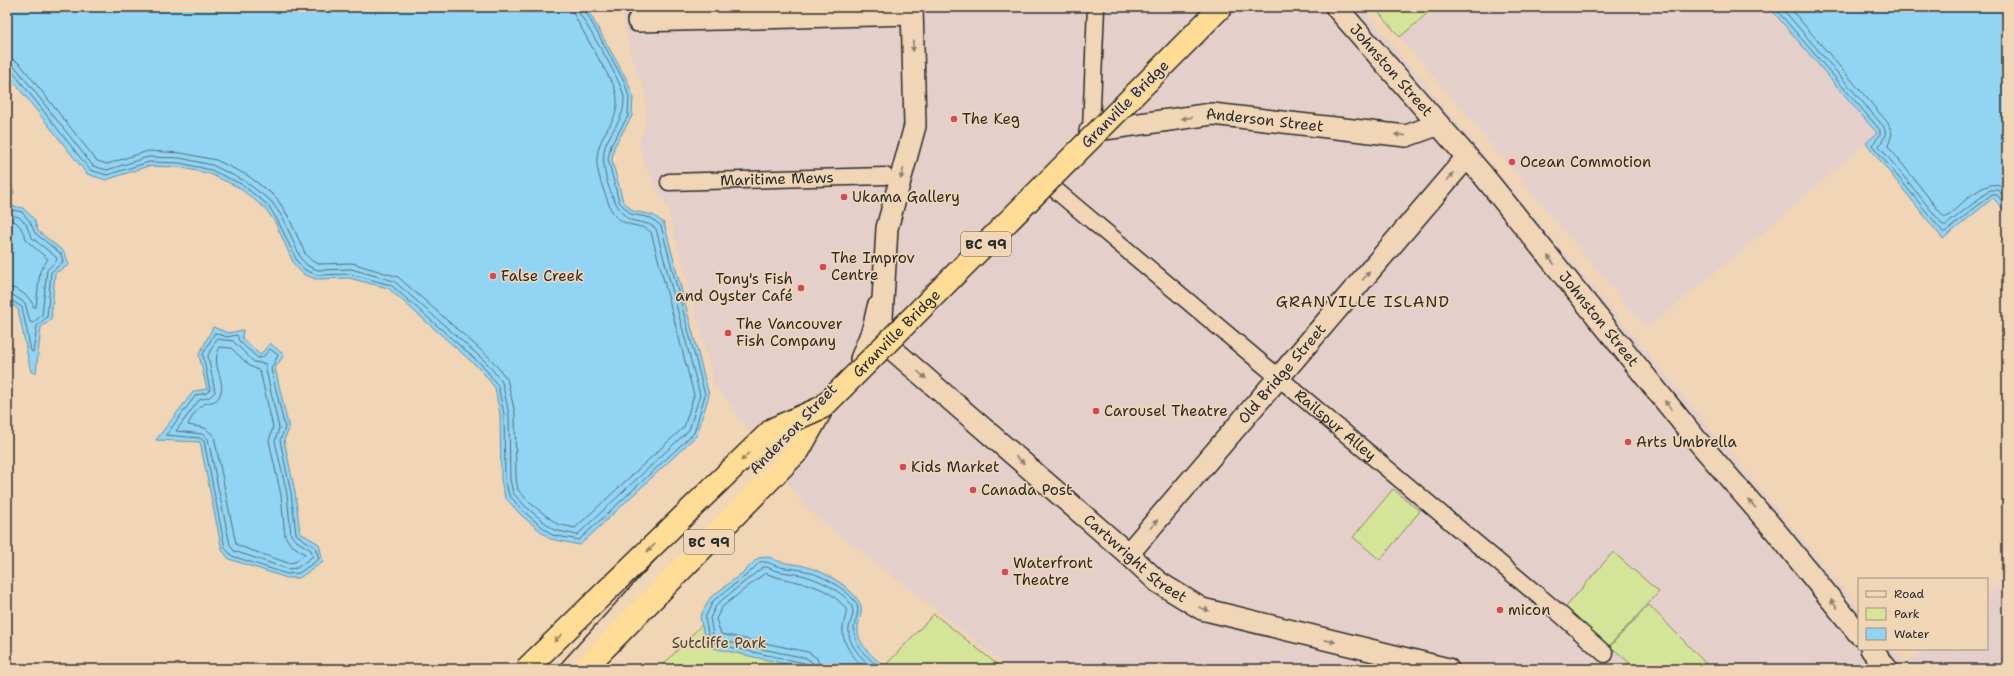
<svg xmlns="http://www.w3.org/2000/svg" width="2014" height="676" font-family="'Shantell Sans',sans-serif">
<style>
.built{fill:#e5cfca}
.green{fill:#d4e599;stroke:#808862}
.water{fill:#91d4f3;stroke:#6890a3}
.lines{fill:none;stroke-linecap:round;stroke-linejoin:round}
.shore{stroke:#546f7b;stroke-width:1}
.pedestrian-casing{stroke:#2b2b2b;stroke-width:19}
.minor-casing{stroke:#2b2b2b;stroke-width:24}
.trunk-casing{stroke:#2b2b2b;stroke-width:25}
.pedestrian{stroke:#f0d5b7;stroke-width:16}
.minor{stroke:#f0d5b7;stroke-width:21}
.trunk{stroke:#ffdd96;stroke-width:22}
.trunk-bridge-casing{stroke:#2b2b2b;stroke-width:25;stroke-linecap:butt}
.trunk-bridge{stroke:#ffdd96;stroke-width:22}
.oneway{fill:#8e8071}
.oneway2{fill:#958460}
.poi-dot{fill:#d1495b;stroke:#f0d5b7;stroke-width:1.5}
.labels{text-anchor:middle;stroke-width:3.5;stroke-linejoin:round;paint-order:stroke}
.shield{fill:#f0d5b7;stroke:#665e55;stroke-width:1}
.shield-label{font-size:14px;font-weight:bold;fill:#2b2b2b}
.street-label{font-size:15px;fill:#2b2b2b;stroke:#f0d5b7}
.poi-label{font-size:15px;fill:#2b2b2b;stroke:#f0d5b7;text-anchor:start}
.park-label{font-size:15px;fill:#44473c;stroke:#f0d5b7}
.neighbourhood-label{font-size:16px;letter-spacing:1px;fill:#2b2b2b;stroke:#f0d5b7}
</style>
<rect width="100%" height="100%" fill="#f0d5b7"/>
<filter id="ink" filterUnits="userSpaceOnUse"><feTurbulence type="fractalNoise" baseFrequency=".025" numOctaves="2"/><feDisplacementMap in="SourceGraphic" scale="8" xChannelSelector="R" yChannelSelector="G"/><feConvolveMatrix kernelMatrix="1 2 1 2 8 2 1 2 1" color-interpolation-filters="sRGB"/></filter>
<g filter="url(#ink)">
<g class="built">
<polygon points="621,7 1361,7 1859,608 1859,649 1893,649 1906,664 1924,649 1987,649 1987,596 2007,579 2007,669 1011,669 807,509 715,385 667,207 647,169 639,144 646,119 645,89 632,60"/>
<polygon points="1437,7 1769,7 1877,133 1764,232 1647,329 1400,37 1427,17"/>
</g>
<g class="green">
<polygon points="1374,7 1435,7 1400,37"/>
<polygon points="1393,489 1420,511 1380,560 1353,537"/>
<polygon points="1613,552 1659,592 1609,646 1565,608"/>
<polygon points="1649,605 1711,669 1637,669 1610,646"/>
<polygon points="718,608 796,669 659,669"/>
<polygon points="934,614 1003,669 882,669"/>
</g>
<g class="water">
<polygon points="7,7 586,7 627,80 633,96 632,116 614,147 612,160 623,201 633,211 653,215 664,223 709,395 697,435 580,545 550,539 520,514 505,497 501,480 500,414 495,388 481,370 388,288 349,278 316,279 303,274 294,264 275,222 265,208 238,187 210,174 179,167 148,166 106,180 87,174 10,77 7,69"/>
<polygon points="1769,7 2007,7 2007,213 1993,198 1943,239 1866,143 1877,133"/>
<polygon points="7,178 14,192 7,205 23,208 34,219 38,231 64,252 69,265 55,273 51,320 41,327 36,373 31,372 18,309 7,301"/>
<polygon points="213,327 228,333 243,330 242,338 260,355 270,343 284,355 275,368 289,429 284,440 295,492 300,533 319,544 323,562 299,578 287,578 229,559 222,550 200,442 156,440 194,391 207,389 199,355"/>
<path d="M769,557C781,564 792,563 804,566C821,571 840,580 852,593C868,610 859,611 858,629C857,642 870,654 879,662C884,666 893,665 898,669H809L713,648L705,640L700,617L710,598L745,571L758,558Z"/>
</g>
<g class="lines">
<g class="shore">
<polyline points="1774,7 1880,130 1880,135 1872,145 1943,232 1945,232 1992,194 1997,195 2007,207"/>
<polyline points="1781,7 1884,127 1886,135 1879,146 1943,225 1946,225 1990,190 1998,190 2007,199"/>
<path d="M1789,7L1888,123L1892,134L1888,146L1944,217H1947C1961,205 1990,171 2007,190"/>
<path d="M7,59L14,60L20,64L97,161L107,164L148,151L181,153L216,160L247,175L276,197L288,216L306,255L312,261L319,264L352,263L398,277L491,359L507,379L515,413L516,478L518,490L530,503L557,524L575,528L684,427L694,395L651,232C638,221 620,231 609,205C605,193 595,170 597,157C600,127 626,120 614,86L574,15L572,7"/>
<path d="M7,65L16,68L93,166L107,170L148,157L180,158L212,165L243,180L271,201L283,218L301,259L308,266L318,270L351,269L394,281L487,363L502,382L509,414L510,479L513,493L526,507L554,530L577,535L689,430L700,395L656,229C647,220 634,224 626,217C611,203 598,163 606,144C613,127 624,120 624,99C624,84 589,29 579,13L578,7"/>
<polyline points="7,70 12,71 90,170 107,175 149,162 180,163 211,170 241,184 268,205 278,221 297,261 305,270 317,275 350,274 391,285 484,367 498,386 504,414 505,479 509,495 523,511 552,535 579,540 694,433 705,395 661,226 651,218 631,214 619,202 608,159 611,145 628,116 629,97 624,81 583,7"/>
<polyline points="7,209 22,212 30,222 35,233 61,254 63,262 51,272 47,317 37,326 33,352 31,351 22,307 7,298"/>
<polyline points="7,214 19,217 26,224 31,237 56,257 57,260 47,270 42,315 33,323 30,322 25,303 13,295 7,293"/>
<path d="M7,220L16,222L21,228L27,241L48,259L40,271L36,307H34C30,296 18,288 7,287"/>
<polygon points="215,333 227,337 237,335 239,341 258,358 263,357 270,349 278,355 271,369 285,428 280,440 291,493 296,533 298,536 315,547 319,559 299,573 287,574 232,556 225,548 204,441 200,438 166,435 196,395 207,393 210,390 203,355"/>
<polygon points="217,339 233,341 254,362 266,364 266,370 279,428 275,441 287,494 291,535 295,540 311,550 313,556 297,568 288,569 234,551 230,545 208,439 202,434 176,431 199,400 210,397 215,392 208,356"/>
<path d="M220,347L231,348L250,366L260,371L273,427L269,441L281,495L285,536L290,544L305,554L295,562L288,563L239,546L236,544L214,436L205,428L188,425C190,420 197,408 202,405C209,401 216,404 220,395C227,379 209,366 220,347Z"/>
<path d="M809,669L808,665L804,663L716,644L709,638L705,618L713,601L748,574L760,562C768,561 770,564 777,566C784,569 793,568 801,570C818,573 849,589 857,605C860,613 854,621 854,629C853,646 872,665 887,669"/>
<path d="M814,669L812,662L806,658L718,640L713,635L710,618L717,604L763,567C769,566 771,570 777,571C785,573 793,573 801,575C816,578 846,592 852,607C855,614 850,621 849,628C847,646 863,658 873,669"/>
<path d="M820,669L817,658L808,652L721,634L716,619L722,607L765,573C795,585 824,580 846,609C847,616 843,622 843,628C842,646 854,657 865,669"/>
</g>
<g class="pedestrian-casing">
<g id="pedestrian">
<polyline points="1091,130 1096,7"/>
<path id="s1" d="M669,182L885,176"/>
<path id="s2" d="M1046,182L1559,613L1605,654"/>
</g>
</g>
<g class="minor-casing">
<g id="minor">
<path id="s3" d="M912,7L915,126L887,228L882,318L885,334L892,349L1128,554L1158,582L1202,609L1448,669"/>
<path id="s4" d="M1336,7L1482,174L1695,438L1778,534L1859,634"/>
<polyline points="638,21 912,14"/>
<path id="s5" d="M1090,131L1212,114L1406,136L1437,125"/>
<polyline points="861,359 873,329 878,307"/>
<path id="s6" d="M1128,554L1467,157"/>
<polyline points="1871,649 1887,669"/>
<polyline points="571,669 743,480 805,416"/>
</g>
</g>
<g class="trunk-casing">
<g id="trunk">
<polyline points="1148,81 1221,7"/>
<polyline points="584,669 799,450 823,407"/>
</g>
</g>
<use href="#pedestrian" class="pedestrian"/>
<use href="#minor" class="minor"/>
<use href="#trunk" class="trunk"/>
<g class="trunk-bridge-casing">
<g id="trunk-bridge">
<path id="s7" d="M526,669L773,429L823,407L1148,81"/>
</g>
</g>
<use href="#trunk-bridge" class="trunk-bridge"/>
</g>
<defs><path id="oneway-solid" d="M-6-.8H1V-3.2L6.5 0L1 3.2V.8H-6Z"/></defs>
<g class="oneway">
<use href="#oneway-solid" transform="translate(913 46) rotate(89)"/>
<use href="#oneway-solid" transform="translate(1187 118) rotate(173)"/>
<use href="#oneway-solid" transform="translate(1400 135) rotate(-174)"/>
<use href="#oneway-solid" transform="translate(902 174) rotate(105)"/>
<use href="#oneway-solid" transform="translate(1450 177) rotate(-50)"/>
<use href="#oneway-solid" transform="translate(1551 260) rotate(-129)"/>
<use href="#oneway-solid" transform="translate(1366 276) rotate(-49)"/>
<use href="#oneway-solid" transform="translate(922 375) rotate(41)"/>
<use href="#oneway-solid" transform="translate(1668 405) rotate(-129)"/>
<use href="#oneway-solid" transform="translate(1020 460) rotate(41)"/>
<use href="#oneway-solid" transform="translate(1752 504) rotate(-131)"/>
<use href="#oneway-solid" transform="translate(1154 524) rotate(-50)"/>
<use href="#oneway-solid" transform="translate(1834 604) rotate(-129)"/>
<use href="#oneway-solid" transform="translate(1204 609) rotate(20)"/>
<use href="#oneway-solid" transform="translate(1330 641) rotate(13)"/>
</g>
<g class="oneway2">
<use href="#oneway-solid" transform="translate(745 457) rotate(135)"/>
<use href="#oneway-solid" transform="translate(651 548) rotate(136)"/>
<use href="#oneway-solid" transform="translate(558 638) rotate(136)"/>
</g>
</g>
<g class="poi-dot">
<circle cx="954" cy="119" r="4"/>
<circle cx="1512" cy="162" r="4"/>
<circle cx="844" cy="197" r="4"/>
<circle cx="823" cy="267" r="4"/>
<circle cx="493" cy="276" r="4"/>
<circle cx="801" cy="288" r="4"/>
<circle cx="728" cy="333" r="4"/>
<circle cx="1096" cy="411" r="4"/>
<circle cx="1628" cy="442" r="4"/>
<circle cx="903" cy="467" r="4"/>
<circle cx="973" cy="490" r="4"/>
<circle cx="1005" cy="572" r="4"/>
<circle cx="1500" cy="610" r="4"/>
</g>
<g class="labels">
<g class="shield">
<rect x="961" y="232" width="50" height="24" rx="3"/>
<rect x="684" y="530" width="50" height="24" rx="3"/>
</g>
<g class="shield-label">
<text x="986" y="249">BC 99</text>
<text x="709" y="547">BC 99</text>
</g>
<g class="street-label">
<text dy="5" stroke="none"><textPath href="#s4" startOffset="84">Johnston Street</textPath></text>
<text transform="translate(1125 104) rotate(-45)" y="5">Granville Bridge</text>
<text dy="5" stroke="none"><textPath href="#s5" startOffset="176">Anderson Street</textPath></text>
<text dy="5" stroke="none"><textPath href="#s1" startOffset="108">Maritime Mews</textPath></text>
<text dy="5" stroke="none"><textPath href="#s4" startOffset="408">Johnston Street</textPath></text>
<text dy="5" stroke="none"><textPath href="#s7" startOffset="503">Granville Bridge</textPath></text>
<text dy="5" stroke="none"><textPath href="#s6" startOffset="237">Old Bridge Street</textPath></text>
<text dy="5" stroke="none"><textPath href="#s2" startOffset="378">Railspur Alley</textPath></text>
<text transform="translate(793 429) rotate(-46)" y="5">Anderson Street</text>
<text dy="5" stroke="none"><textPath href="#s3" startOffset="669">Cartwright Street</textPath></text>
</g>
<g class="poi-label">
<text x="962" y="124">The Keg</text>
<text x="1520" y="167">Ocean Commotion</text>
<text x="852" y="202">Ukama Gallery</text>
<text x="831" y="263">The Improv<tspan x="831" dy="17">Centre</tspan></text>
<text x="501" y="281">False Creek</text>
<text x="793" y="284" text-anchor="end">Tony's Fish<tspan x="793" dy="17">and Oyster Café</tspan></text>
<text x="736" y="329">The Vancouver<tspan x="736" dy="17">Fish Company</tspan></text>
<text x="1104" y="416">Carousel Theatre</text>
<text x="1636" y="447">Arts Umbrella</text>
<text x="911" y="472">Kids Market</text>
<text x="981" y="495">Canada Post</text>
<text x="1013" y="568">Waterfront<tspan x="1013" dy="17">Theatre</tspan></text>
<text x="1508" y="615">micon</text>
</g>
<g class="park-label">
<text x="719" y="648">Sutcliffe Park</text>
</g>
<g class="neighbourhood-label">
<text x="1363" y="307">GRANVILLE ISLAND</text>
</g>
</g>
<rect width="2014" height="676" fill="none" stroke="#f0d5b7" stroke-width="24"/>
<rect x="12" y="12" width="1990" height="652" fill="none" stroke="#2b2b2b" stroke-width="1.5" filter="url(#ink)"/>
<rect x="1858" y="578" width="130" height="72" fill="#f0d5b7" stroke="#a1917f"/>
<rect x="1866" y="591" width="20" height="6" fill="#f0d5b7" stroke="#a1917f"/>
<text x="1894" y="598" font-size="12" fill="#2b2b2b">Road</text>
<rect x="1866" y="608" width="20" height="12" fill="#d4e599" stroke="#a1917f"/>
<text x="1894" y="618" font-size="12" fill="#2b2b2b">Park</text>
<rect x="1866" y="628" width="20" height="12" fill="#91d4f3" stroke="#a1917f"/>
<text x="1894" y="638" font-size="12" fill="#2b2b2b">Water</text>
</svg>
